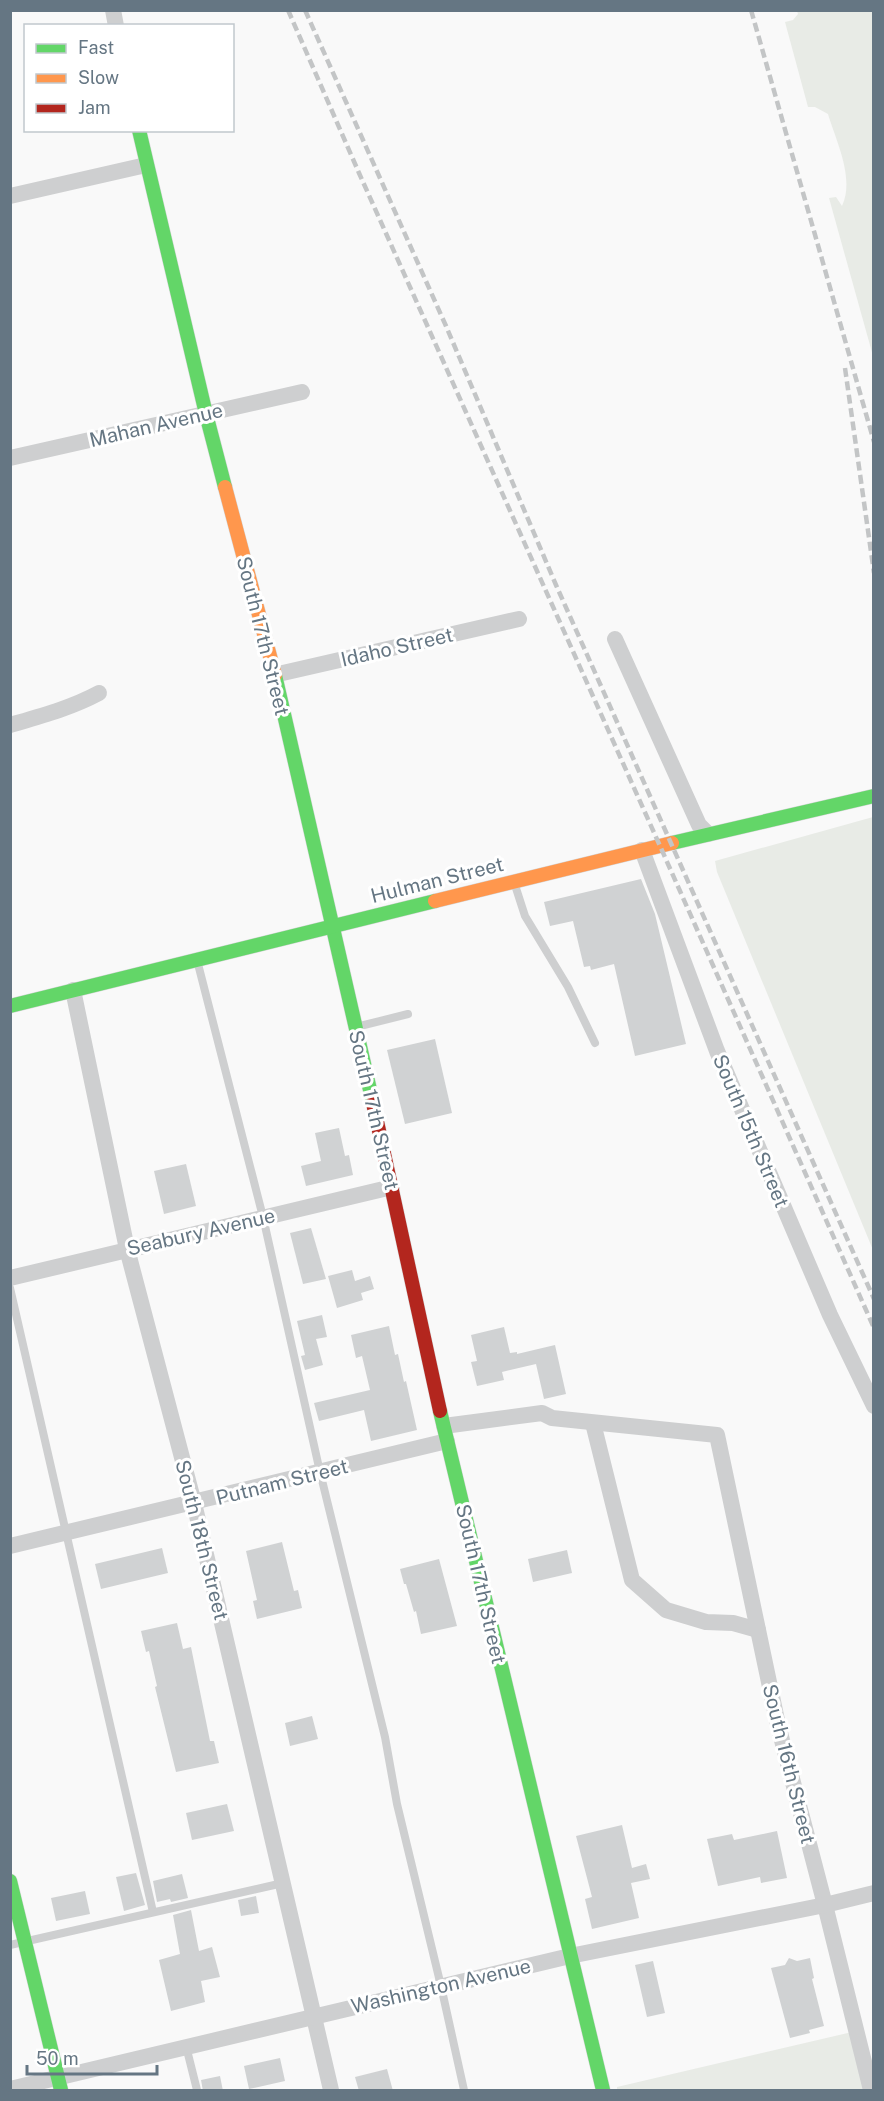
<svg xmlns="http://www.w3.org/2000/svg" width="884" height="2101" font-family="'Public Sans',sans-serif">
<style>
.green{fill:#e8ebe6}
.building{fill:#d0d2d3}
.lines{fill:none;stroke-linecap:round;stroke-linejoin:round}
.fast-casing{stroke:#d5d6d7;stroke-width:15}
.slow-casing{stroke:#d5d6d7;stroke-width:15}
.jam-casing{stroke:#d5d6d7;stroke-width:15}
.lane{stroke:#cecfd0;stroke-width:8}
.street{stroke:#cecfd0;stroke-width:16}
.fast{stroke:#63d668;stroke-width:14}
.slow{stroke:#ff974d;stroke-width:14}
.jam{stroke:#b3261e;stroke-width:14}
.rail{stroke:#c3c5c6;stroke-width:4.5;stroke-dasharray:9 4.5;stroke-linecap:butt}
.labels{text-anchor:middle;stroke-width:6;stroke-linejoin:round;paint-order:stroke}
.street-label{font-size:20px;fill:#657683;stroke:#fff}
</style>
<rect width="100%" height="100%" fill="#f9f9f9"/>
<g class="green">
<path d="M797,11H873V356L829,198L836,197L842,206C855,178 836,141 828,114L815,107H808L785,22L793,20L798,14Z"/>
<polygon points="873,817 874,817 873,1250 717,872 715,861"/>
<polygon points="852,2032 866,2090 617,2090 617,2087"/>
</g>
<g class="building">
<polygon points="641,879 655,914 686,1044 635,1056 614,964 591,970 590,966 584,967 573,921 550,926 544,902"/>
<polygon points="435,1039 452,1113 405,1124 387,1050"/>
<polygon points="339,1128 345,1156 349,1155 353,1175 306,1186 301,1166 321,1161 315,1133"/>
<polygon points="186,1164 196,1206 164,1214 154,1171"/>
<polygon points="311,1228 326,1279 303,1284 290,1233"/>
<polygon points="352,1270 355,1281 370,1276 374,1289 361,1293 363,1300 337,1308 328,1276"/>
<polygon points="322,1315 327,1337 316,1339 323,1365 305,1370 301,1356 305,1355 297,1321"/>
<polygon points="389,1326 395,1355 398,1354 404,1382 406,1381 417,1430 371,1441 364,1410 319,1421 314,1403 370,1390 362,1356 356,1358 351,1335"/>
<polygon points="504,1327 510,1353 517,1352 517,1354 555,1345 566,1394 544,1399 536,1364 502,1372 504,1380 477,1386 471,1362 477,1361 471,1335"/>
<polygon points="282,1542 294,1591 298,1590 302,1608 257,1619 253,1601 257,1600 246,1551"/>
<polygon points="162,1548 168,1573 101,1589 95,1564"/>
<polygon points="567,1550 572,1573 533,1582 528,1559"/>
<polygon points="439,1559 457,1626 421,1634 416,1611 414,1612 406,1584 404,1584 400,1569"/>
<polygon points="177,1623 183,1649 191,1647 210,1741 214,1741 219,1763 176,1772 155,1687 157,1686 149,1651 146,1652 141,1631"/>
<polygon points="312,1716 318,1739 290,1746 285,1723"/>
<polygon points="227,1804 234,1831 192,1840 186,1813"/>
<polygon points="622,1825 632,1868 646,1864 650,1879 631,1883 639,1918 592,1929 585,1899 592,1897 576,1836"/>
<polygon points="777,1831 787,1878 761,1883 760,1877 718,1886 707,1839 732,1834 734,1840"/>
<polygon points="136,1873 145,1905 124,1911 116,1877"/>
<polygon points="182,1874 188,1898 171,1902 170,1899 157,1902 153,1881"/>
<polygon points="85,1891 90,1914 56,1921 51,1898"/>
<polygon points="256,1896 259,1913 241,1916 238,1900"/>
<polygon points="191,1910 199,1951 212,1947 220,1977 201,1981 205,2002 171,2011 159,1960 180,1954 173,1915"/>
<polygon points="789,1958 797,1961 810,1958 814,1978 812,1979 824,2026 809,2030 810,2033 790,2038 771,1968 785,1965"/>
<polygon points="653,1961 665,2013 647,2017 635,1965"/>
<polygon points="280,2058 285,2081 249,2089 244,2066"/>
<polygon points="387,2069 393,2091 359,2091 355,2077"/>
<polygon points="220,2076 223,2091 203,2091 201,2080"/>
</g>
<g class="lines">
<g class="fast-casing">
<g id="fast">
<polyline points="139,130 206,414 225,487"/>
<polyline points="275,675 373,1103"/>
<polyline points="672,843 874,796"/>
<polyline points="10,1006 435,901"/>
<polyline points="440,1411 603,2090"/>
<polyline points="10,1881 61,2090"/>
</g>
</g>
<g class="slow-casing">
<g id="slow">
<polyline points="225,487 275,675"/>
<polyline points="435,901 672,843"/>
</g>
</g>
<g class="jam-casing">
<polyline id="jam" points="373,1103 440,1411"/>
</g>
<g class="lane">
<polyline points="514,882 525,916 568,987 595,1043"/>
<polyline points="197,960 263,1217 320,1472 385,1737 397,1804 441,1986 464,2090"/>
<polyline points="356,1027 408,1014"/>
<polyline points="10,1288 153,1912"/>
<polyline points="10,1945 283,1883"/>
<polyline points="186,2046 197,2090"/>
</g>
<g class="street">
<polyline points="113,10 116,26"/>
<polyline points="10,196 146,165"/>
<polyline points="10,458 302,392"/>
<polyline points="615,639 699,825 708,834"/>
<polyline points="274,675 519,619"/>
<path d="M10,725C41,716 71,708 99,693"/>
<polyline points="642,850 717,1051 830,1315 874,1406"/>
<polyline points="73,990 127,1249 194,1503 331,2090"/>
<polyline points="10,1278 392,1187"/>
<polyline points="593,1423 632,1580 666,1610 706,1622 733,1623 758,1630"/>
<polyline points="444,1426 542,1413 552,1418 717,1435 778,1725 825,1905 871,2090"/>
<polyline points="10,1546 447,1441"/>
<polyline points="10,2089 570,1956 825,1905 874,1893"/>
</g>
<use href="#fast" class="fast"/>
<use href="#slow" class="slow"/>
<use href="#jam" class="jam"/>
<g class="rail">
<polyline points="288,10 359,173 660,846 874,1328"/>
<polyline points="305,10 446,326 556,585 874,1299"/>
<polyline points="751,10 874,442"/>
<polyline points="845,368 874,573"/>
</g>
</g>
<g class="labels">
<g class="street-label">
<text transform="translate(156 425) rotate(-13)" y="7">Mahan Avenue</text>
<text transform="translate(263 636) rotate(76)" y="7">South 17th Street</text>
<text transform="translate(397 647) rotate(-13)" y="7">Idaho Street</text>
<text transform="translate(437 880) rotate(-14)" y="7">Hulman Street</text>
<text transform="translate(374 1110) rotate(77)" y="7">South 17th Street</text>
<text transform="translate(751 1131) rotate(67)" y="7">South 15th Street</text>
<text transform="translate(201 1232) rotate(-13)" y="7">Seabury Avenue</text>
<text transform="translate(282 1482) rotate(-14)" y="7">Putnam Street</text>
<text transform="translate(202 1540) rotate(76)" y="7">South 18th Street</text>
<text transform="translate(481 1584) rotate(77)" y="7">South 17th Street</text>
<text transform="translate(789 1764) rotate(76)" y="7">South 16th Street</text>
<text transform="translate(441 1986) rotate(-13)" y="7">Washington Avenue</text>
</g>
</g>
<rect width="884" height="2101" fill="none" stroke="#657683" stroke-width="24"/>
<rect x="24" y="24" width="210" height="108" fill="#ffffff" stroke="#c1c8cd" stroke-width="1.5"/>
<rect x="36" y="44" width="30" height="9" fill="#63d668" stroke="#c1c8cd" stroke-width="1.5"/>
<text x="78" y="54" font-size="18" fill="#657683">Fast</text>
<rect x="36" y="74" width="30" height="9" fill="#ff974d" stroke="#c1c8cd" stroke-width="1.5"/>
<text x="78" y="84" font-size="18" fill="#657683">Slow</text>
<rect x="36" y="104" width="30" height="9" fill="#b3261e" stroke="#c1c8cd" stroke-width="1.5"/>
<text x="78" y="114" font-size="18" fill="#657683">Jam</text>
<path d="M27 2065v9h130v-9" fill="none" stroke="#657683" stroke-width="3"/>
<text x="36" y="2065" font-size="18" fill="#657683" stroke="#ffffff" stroke-width="4.5" paint-order="stroke">50 m</text>
</svg>
